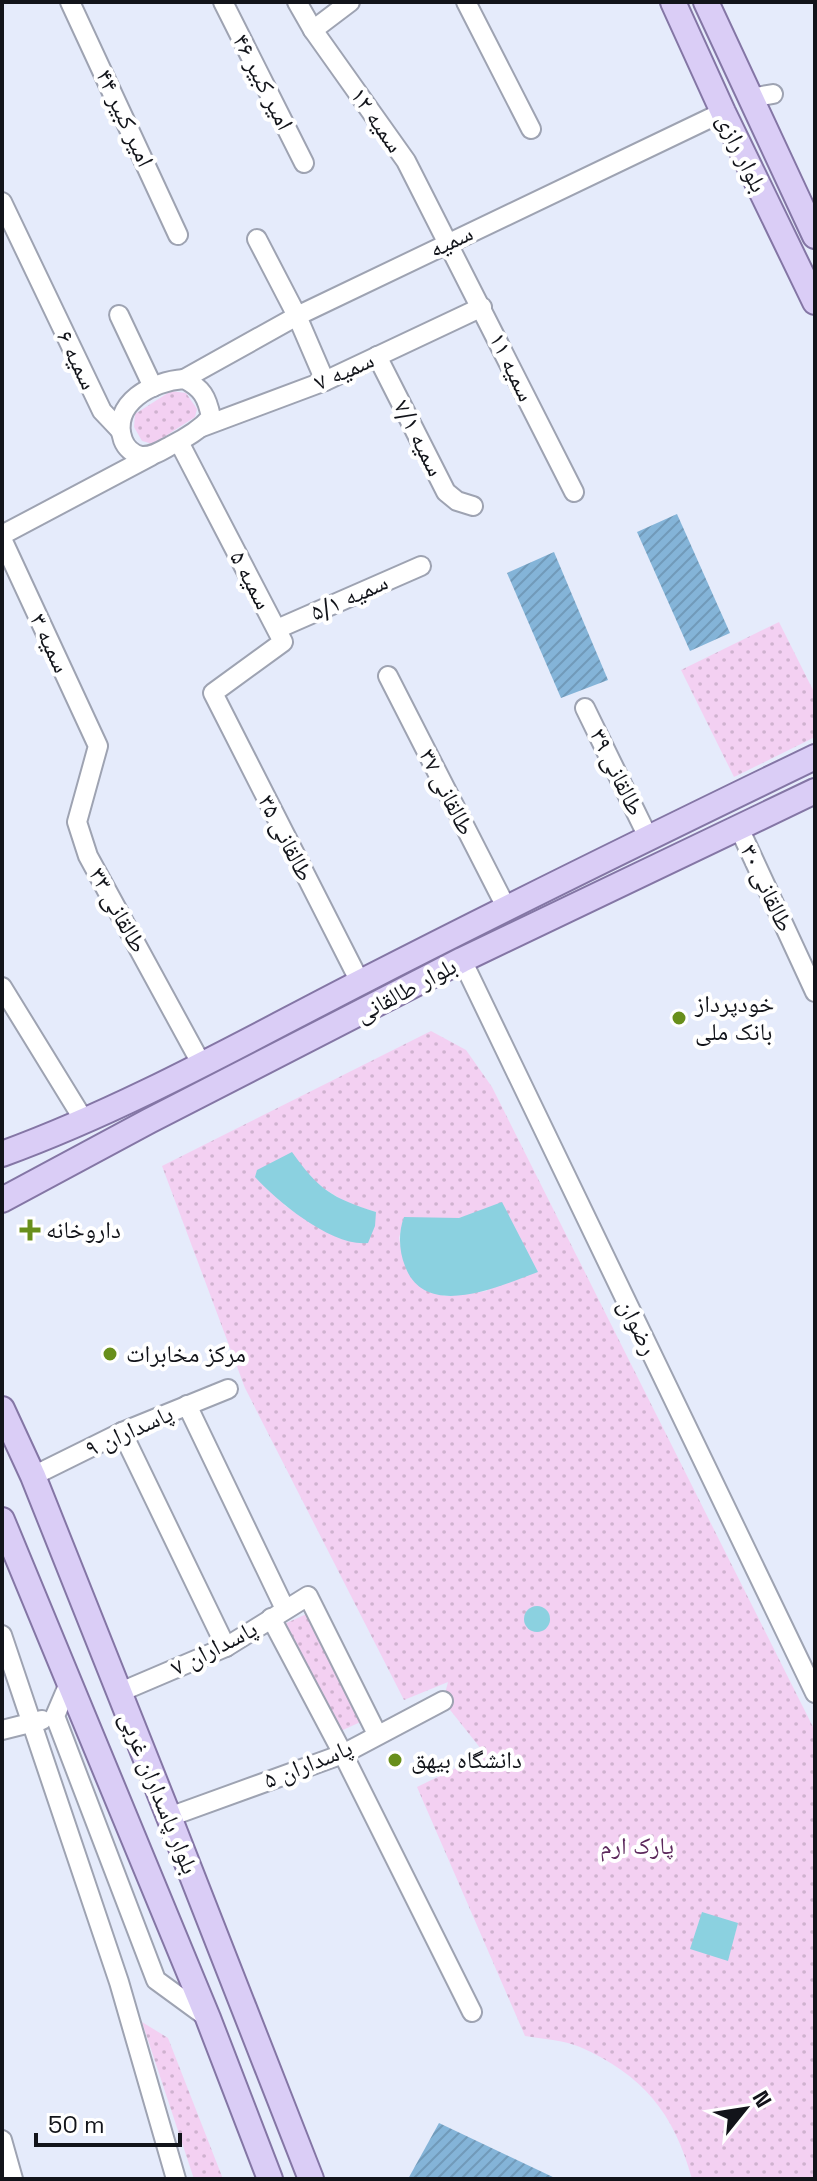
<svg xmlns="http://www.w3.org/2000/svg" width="817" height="2181" font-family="'Space Grotesk','Noto Naskh Arabic',sans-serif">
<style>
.park{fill:url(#park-dots);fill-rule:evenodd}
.water{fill:#8bd1e0}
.building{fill:url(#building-hatch)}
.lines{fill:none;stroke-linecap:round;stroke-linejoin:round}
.minor-casing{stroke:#9ea3b2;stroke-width:22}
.major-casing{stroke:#8476a5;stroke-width:28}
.minor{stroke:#fff;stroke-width:18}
.major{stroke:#dacdf6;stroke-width:24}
.poi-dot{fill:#688f1b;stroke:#fff;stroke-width:3}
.labels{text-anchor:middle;stroke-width:8;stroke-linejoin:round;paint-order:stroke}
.street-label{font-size:24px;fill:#12141a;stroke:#fff}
.poi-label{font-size:24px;fill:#12141a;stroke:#fff;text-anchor:start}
.park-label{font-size:24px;fill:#5c295c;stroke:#fff}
</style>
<defs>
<pattern id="park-dots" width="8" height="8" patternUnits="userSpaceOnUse" patternTransform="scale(2)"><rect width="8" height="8" fill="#f3d0f2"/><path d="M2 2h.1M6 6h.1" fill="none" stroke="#cfb2cf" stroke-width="1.8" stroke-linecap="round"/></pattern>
<pattern id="building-hatch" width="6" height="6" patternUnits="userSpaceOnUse" patternTransform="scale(2)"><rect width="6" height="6" fill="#84b4d8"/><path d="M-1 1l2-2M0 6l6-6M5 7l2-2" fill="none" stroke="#719ab9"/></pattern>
</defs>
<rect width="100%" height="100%" fill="#e5ebfb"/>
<g class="park">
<polygon points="171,391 186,393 197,409 195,417 153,444 142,441 134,427 135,414"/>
<polygon points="779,622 815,694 815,737 734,777 681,670"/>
<path d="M431,1031L466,1050L492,1087L815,1731V2179H692C674,2113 643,2075 580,2047C564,2040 542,2039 525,2036L417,1787L485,1754L443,1701L448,1682L404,1700L245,1388L162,1166ZM313,1182L349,1204L376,1212L326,1231L284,1205ZM475,1213L487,1291L444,1296L401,1248L399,1238L404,1218H459Z"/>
<polygon points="311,1612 365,1720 334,1734 282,1625"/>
<polygon points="142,2022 168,2038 223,2179 194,2179"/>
</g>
<g class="water">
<path d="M292,1152C319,1190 332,1198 376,1212L375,1226L368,1243C332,1247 278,1202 255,1177L257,1170Z"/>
<path d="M502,1202L538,1272C500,1286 425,1321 405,1266C399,1251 398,1233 404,1217L459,1218Z"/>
<circle cx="537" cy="1619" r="13"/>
<polygon points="702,1912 738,1923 728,1961 690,1949"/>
</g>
<g class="building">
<polygon points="677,514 730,633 690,651 637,532"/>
<polygon points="554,552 608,680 561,698 507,573"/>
<polygon points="439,2123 557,2179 408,2179"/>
</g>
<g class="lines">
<g class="minor-casing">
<g id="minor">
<polyline points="70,2 178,235"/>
<polyline points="223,2 304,163"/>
<polyline points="297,2 313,30 406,161 574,492"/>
<polyline points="466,2 531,129"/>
<polyline points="313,30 350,2"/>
<polyline points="750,98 773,94"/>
<polyline points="2,202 102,411 120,430"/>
<polyline points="257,239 297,316 325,381"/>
<polyline points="119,315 153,387"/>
<polyline points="377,356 446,492 457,501 473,506"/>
<polyline points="184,379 297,316 723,112"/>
<path d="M184,379C202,388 207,397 211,417C200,430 186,438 170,446C161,451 152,457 141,456C133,454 126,448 123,440C110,403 153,381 184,379Z"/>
<polyline points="202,427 325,381 482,307"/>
<polyline points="179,442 283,642 213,693 360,982"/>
<polyline points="2,535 151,456"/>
<polyline points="2,539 98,746 77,822 88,856 202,1065"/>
<polyline points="277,629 421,566"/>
<polyline points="388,676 507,909"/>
<polyline points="585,708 648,837"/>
<polyline points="739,828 815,992"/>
<polyline points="462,960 815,1693"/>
<polyline points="2,987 85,1122"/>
<polyline points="187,1405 285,1609"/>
<polyline points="122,1432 226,1647"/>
<polyline points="33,1476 122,1432 228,1389"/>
<polyline points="271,1618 343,1754 472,2012"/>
<polyline points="2,1635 119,1982 176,2179"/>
<polyline points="70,1681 55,1716 156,1980 208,2018"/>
<polyline points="118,1693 226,1647 308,1596 377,1734"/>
<polyline points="2,1730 42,1720"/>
<polyline points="169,1817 343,1754 443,1701"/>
<polyline points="2,2140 13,2179"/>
</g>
</g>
<g class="major-casing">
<g id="major">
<polyline points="673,2 723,112 815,302"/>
<polyline points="706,2 815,236"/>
<path d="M2,1154C128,1108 244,1042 363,981C513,904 664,830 815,757"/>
<polyline points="2,1200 149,1121 462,960 815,791"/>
<polyline points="2,1409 33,1476 169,1817 311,2179"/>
<polyline points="2,1520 208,2018 270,2179"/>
</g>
</g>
<use href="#minor" class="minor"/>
<use href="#major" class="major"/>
</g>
<g class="poi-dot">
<circle cx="679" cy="1018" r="8"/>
<path d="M26 1218h8v8h8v8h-8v8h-8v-8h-8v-8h8z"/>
<circle cx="110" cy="1354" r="8"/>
<circle cx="395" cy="1760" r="8"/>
</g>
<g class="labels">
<g class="street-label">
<text transform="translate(263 82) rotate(63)" y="8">امیر کبیر ۴۶</text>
<text transform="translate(125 118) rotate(65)" y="8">امیر کبیر ۴۴</text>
<text transform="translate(377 120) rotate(55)" y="8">سمیه ۱۲</text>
<text transform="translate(742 153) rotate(64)" y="8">بلوار رازی</text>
<text transform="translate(451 241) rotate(-26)" y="8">سمیه</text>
<text transform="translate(77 360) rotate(64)" y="8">سمیه ۶</text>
<text transform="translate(512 367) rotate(64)" y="8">سمیه ۱۱</text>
<text transform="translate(344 371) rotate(-24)" y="8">سمیه ۷</text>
<text transform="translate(419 438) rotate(63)" y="8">سمیه ۷/۱</text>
<text transform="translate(251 580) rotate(62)" y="8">سمیه ۵</text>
<text transform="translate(349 597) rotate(-24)" y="8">سمیه ۵/۱</text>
<text transform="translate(50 643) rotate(65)" y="8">سمیه ۳</text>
<text transform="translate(617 772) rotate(64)" y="8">طالقانی ۳۹</text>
<text transform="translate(447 792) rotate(63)" y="8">طالقانی ۳۷</text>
<text transform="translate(286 838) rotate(63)" y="8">طالقانی ۳۵</text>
<text transform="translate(767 888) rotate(65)" y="8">طالقانی ۳۰</text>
<text transform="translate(118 910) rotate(61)" y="8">طالقانی ۳۳</text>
<text transform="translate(406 990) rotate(-28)" y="8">بلوار طالقانی</text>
<text transform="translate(638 1327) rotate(64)" y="8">رضوان</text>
<text transform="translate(129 1431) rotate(-24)" y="8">پاسداران ۹</text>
<text transform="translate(214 1648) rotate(-27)" y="8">پاسداران ۷</text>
<text transform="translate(308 1764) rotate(-22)" y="8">پاسداران ۵</text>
<text transform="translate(159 1793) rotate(68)" y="8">بلوار پاسداران غربی</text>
</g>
<g class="poi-label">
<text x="695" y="1012">خودپرداز<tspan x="695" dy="28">بانک ملی</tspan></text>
<text x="46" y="1238">داروخانه</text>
<text x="126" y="1362">مرکز مخابرات</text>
<text x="411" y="1768">دانشگاه بیهق</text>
</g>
<g class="park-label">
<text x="637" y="1854">پارک ارم</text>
</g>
</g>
<rect width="817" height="2181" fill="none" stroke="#12141a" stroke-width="8"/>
<g transform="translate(745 2109) rotate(60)" stroke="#ffffff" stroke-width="6" paint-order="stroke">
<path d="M0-6L14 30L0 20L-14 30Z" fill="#12141a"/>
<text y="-12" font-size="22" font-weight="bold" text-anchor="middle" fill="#12141a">N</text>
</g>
<path d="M36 2133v12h144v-12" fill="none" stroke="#12141a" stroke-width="4"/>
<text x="48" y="2133" font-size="24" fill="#12141a" stroke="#ffffff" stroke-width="6" paint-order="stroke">50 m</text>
</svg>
